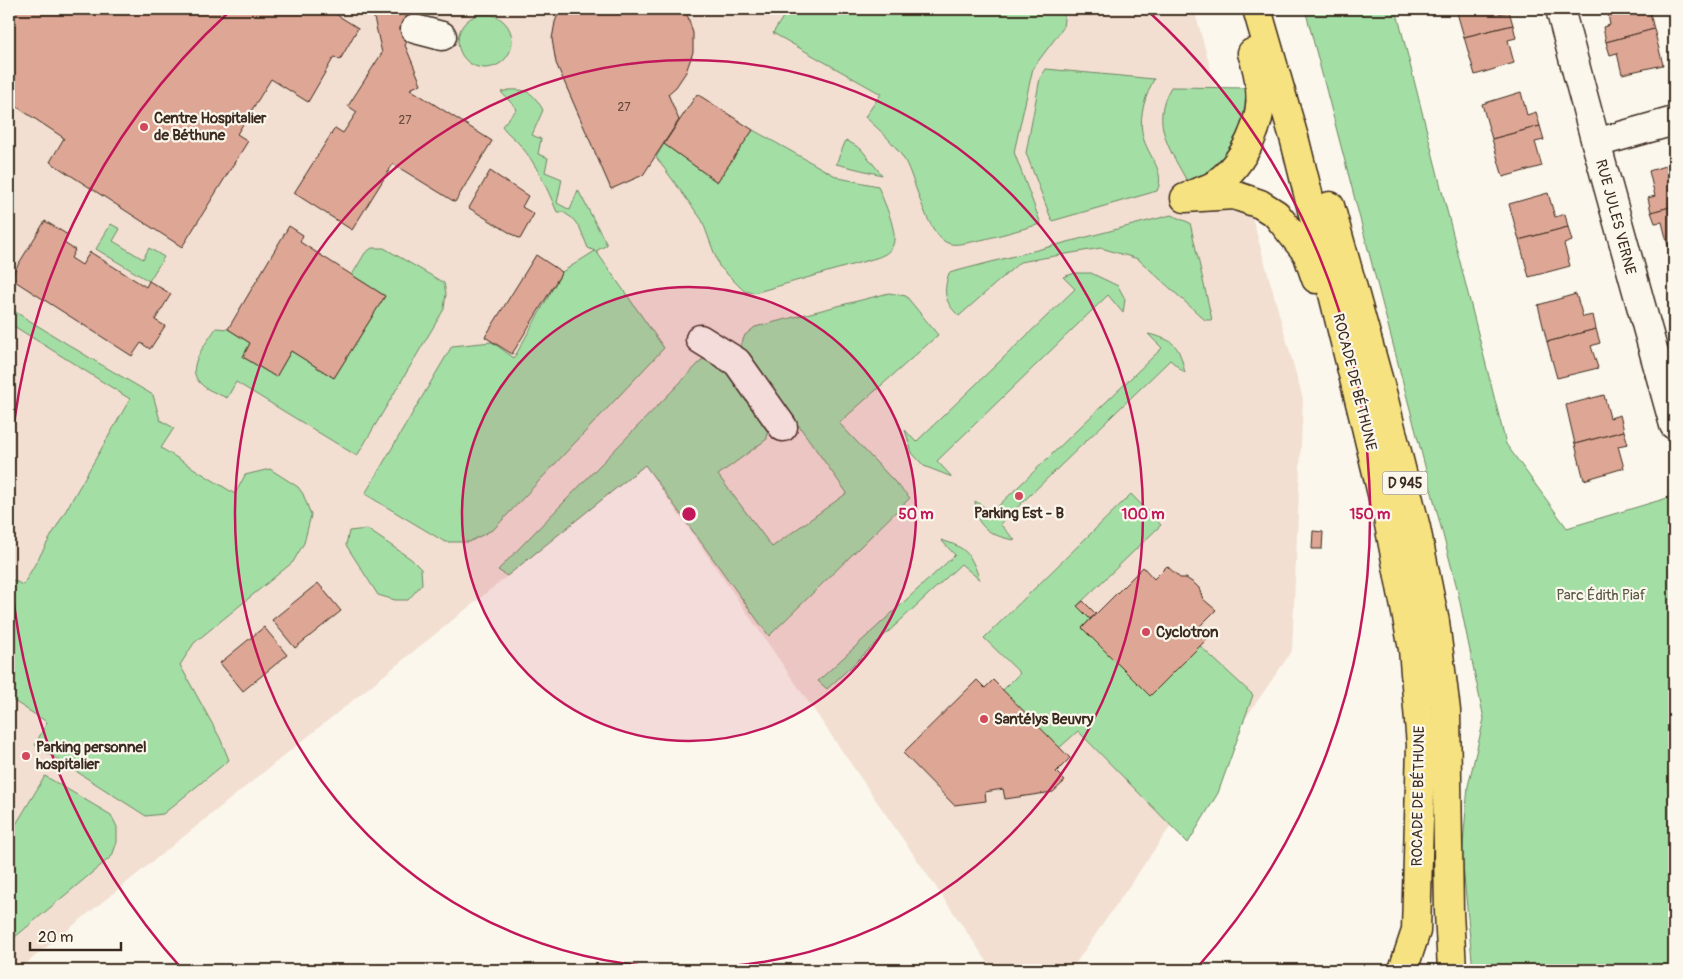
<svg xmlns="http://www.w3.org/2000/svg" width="1683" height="979" font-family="Pangolin,sans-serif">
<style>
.built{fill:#f2dfd2}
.green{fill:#a3dfa5;stroke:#6f8462}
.building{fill:#dea795;stroke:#3b2a1e}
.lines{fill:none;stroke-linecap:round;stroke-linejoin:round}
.minor-casing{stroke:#3b2a1e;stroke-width:31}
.major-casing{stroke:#3b2a1e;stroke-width:31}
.minor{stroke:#fbf7ec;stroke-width:28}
.major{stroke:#f7e281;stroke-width:28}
.ring{fill:none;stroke:#c2185b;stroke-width:2.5}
.poi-dot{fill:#d1495b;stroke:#fbf7ec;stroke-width:2}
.labels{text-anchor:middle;stroke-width:4.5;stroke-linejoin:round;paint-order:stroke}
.number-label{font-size:12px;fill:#64493c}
.shield{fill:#fbf7ec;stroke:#75685c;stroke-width:1}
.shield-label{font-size:14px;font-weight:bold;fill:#3b2a1e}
.poi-label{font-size:15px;font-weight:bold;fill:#3b2a1e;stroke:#fbf7ec;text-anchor:start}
.street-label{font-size:15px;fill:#3b2a1e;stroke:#fbf7ec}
.park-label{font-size:15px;fill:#555740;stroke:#fbf7ec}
.centre{fill:#c2185b;stroke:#fbf7ec;stroke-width:2.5}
.ring-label{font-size:15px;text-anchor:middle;font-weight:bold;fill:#c2185b;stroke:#fbf7ec;stroke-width:4.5;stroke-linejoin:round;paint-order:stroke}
</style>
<rect width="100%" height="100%" fill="#fbf7ec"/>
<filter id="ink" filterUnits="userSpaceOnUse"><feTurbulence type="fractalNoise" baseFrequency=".02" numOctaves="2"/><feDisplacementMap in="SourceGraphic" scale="10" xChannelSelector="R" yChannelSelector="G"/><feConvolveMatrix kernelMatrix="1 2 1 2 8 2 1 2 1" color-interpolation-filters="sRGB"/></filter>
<g filter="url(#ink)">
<polygon class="built" points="9,9 1194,9 1303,399 1292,651 1071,970 993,970 645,465 18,970 9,970"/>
<g class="green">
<path d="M788,9H1065L1063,28L1033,68L1014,152L1041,224C1024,228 964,247 951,244C927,240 916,179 904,159C893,142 880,130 865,117L881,94L773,33Z"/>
<polygon points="1305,9 1396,9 1506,444 1567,528 1674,496 1674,970 1473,970 1462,856 1468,786 1484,719 1457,588"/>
<circle cx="485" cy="41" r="27"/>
<path d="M1046,69L1154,79C1146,95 1139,114 1142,132C1145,154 1167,170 1157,191L1052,221L1026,153L1040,78Z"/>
<path d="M1171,87L1249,88L1248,106L1241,130L1231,152L1207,178L1188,183C1171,151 1149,123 1171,87Z"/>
<path d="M509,90C529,89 533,93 543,110L532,135L541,139L538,154L548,158L545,172L562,179L557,203L570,210L578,190L607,245L596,251L664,348L494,529L469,542H445L365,494L452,346L492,342L514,358L562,272L595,251L588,248L580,228L572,218L563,212H557C547,188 537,165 521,146C515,138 507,134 502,126L517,109L501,92Z"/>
<path d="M753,130L839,178L878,186C883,201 900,233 892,247C889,253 882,256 876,258L754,293L744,291L719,266L702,220L656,157L664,144L717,182Z"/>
<polygon points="846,140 861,149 882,175 836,164"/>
<path d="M1171,215L1190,223L1212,320H1205L1138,259L1101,248L1020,262L959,316C944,302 943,292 949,273Z"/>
<polygon points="111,224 120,229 113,241 143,259 149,248 164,257 149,281 96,249"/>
<path d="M372,248H384L444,283L446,294L444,309L357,456L236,382L227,398C219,394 206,390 200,383C184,367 207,343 216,328L228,329L250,343L243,357L276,377L291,351L334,378L385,296L352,275L365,253Z"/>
<polygon points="1075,273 1091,273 1118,286 1125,299 1123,313 1108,295 937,461 952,477 924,466 912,453 905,430 916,442 1075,289 1063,277"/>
<polygon points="889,293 906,296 938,335 839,423 910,498 769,636 645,465 507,576 498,570 704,358 713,358 724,366 768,423 767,439 718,475 772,547 847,493 741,345 745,335 755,327"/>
<polygon points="9,308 90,358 153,395 160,420 174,428 161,448 235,494 245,475 270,469 298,487 303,494 311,515 304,543 293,562 194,643 180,665 220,738 229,760 163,814 146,816 35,745 47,722 9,698 9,578 23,585 130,399 9,323"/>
<path d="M1148,334C1176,340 1179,346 1185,373L1170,360L1000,524L1015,540C1001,538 984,533 977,517C976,513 976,506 975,501L992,512L1162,348Z"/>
<polygon points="1131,494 1161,525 1077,606 1090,619 1082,628 1150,696 1200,646 1253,695 1218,793 1188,843 1078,731 1059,748 1003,690 1020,673 984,638"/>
<polygon points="367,529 411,559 421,569 422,584 408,600 395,600 378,595 346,545 349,531"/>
<path d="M941,540C968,548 970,554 980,580L961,564L827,689L818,681L955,555Z"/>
<polygon points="45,776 111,815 117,827 117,842 112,856 9,942 9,836"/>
</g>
<g class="building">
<polygon points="9,9 337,9 334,13 358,28 340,60 334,57 308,102 271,79 237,134 248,141 182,247 50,162 64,138 17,107 9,120"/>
<polygon points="372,9 427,9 405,45 421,84 410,89 492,141 455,202 393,164 352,230 294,193 335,128 343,133 357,112 348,106 382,53"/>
<polygon points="560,9 683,9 688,17 693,33 693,52 686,72 676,87 668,94 679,120 643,175 611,189 556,63 552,39 555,22"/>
<polygon points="1456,9 1499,9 1500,14 1509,11 1513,25 1464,37"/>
<polygon points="1607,9 1649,9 1654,29 1606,42 1603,27 1610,25"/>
<polygon points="1513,25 1516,38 1508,40 1514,63 1475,75 1464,37"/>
<polygon points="1654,29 1663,65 1622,74 1617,53 1610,55 1606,42"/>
<polygon points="1521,92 1527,115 1536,112 1540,126 1492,139 1482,104"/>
<polygon points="697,94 753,130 717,182 664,144"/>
<polygon points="1540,126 1544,140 1535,142 1542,166 1503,177 1492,139"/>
<polygon points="1674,163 1674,206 1651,212 1648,198 1655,196 1649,171"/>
<polygon points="490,171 528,196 522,207 534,214 520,239 469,208"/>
<polygon points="1548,193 1555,217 1565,214 1568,227 1519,240 1509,204"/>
<polygon points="1674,206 1674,244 1668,246 1662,222 1655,223 1651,212"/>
<polygon points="45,221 68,235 64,243 75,250 71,258 82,265 90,252 146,287 149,281 171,294 155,320 165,326 150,349 141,343 132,356 10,278"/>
<polygon points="289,226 303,235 300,242 385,296 334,378 291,351 276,377 243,357 250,343 228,329"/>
<polygon points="1568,227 1572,241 1564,244 1570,266 1529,277 1519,240"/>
<polygon points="536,255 562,272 512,354 485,337"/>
<polygon points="1576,294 1583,317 1593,315 1596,329 1547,342 1538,305"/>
<polygon points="1596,329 1600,343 1591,346 1598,368 1557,378 1547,342"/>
<polygon points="1604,395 1610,418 1620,415 1624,431 1575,444 1566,405"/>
<polygon points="1624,431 1628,444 1618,446 1624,468 1584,480 1575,444"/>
<polygon points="1313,531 1323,532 1322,549 1312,549"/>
<polygon points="1167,566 1180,578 1186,578 1195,584 1199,588 1203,599 1216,610 1200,626 1210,636 1150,696 1082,628 1143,567 1154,579"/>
<polygon points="318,583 341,611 295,648 272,620"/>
<polygon points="1083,601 1096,614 1090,619 1077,606"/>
<polygon points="264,627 287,655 243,691 220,663"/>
<polygon points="977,680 985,688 993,680 1070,758 1056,772 1065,781 1053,792 1005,799 1003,789 985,792 986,801 954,805 903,753"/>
</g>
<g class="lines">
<g class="minor-casing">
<g id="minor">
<polyline points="1560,9 1596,143 1674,425"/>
<polyline points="415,29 442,36"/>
<polyline points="1596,143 1674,121"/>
<polyline points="700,339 737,362 783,427"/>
</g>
</g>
<g class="major-casing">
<g id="major">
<polyline points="1257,9 1295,141 1366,427 1388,519 1413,649 1421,745 1416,931 1403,970"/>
<path d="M1191,195C1199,191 1210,189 1216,184C1244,163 1264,122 1260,88C1259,76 1256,64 1252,53"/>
<polyline points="1185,198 1234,195 1260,204 1276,214 1307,253 1316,279"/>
<polyline points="1330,206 1383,396 1416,528 1435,622 1446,711 1449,912 1452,970"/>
</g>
</g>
<use href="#minor" class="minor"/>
<use href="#major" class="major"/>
</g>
</g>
<circle cx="689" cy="514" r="227" fill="#c2185b" fill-opacity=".12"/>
<g class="ring">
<circle cx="689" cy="514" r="227"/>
<circle cx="689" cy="514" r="454"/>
<path d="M183 970A681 681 0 0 1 9 550M9 478A681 681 0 0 1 229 12M1149 12A681 681 0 0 1 1195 970"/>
</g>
<g class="poi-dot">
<circle cx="144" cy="127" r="5"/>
<circle cx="1019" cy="496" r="5"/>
<circle cx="1146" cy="632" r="5"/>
<circle cx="984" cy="719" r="5"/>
<circle cx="26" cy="756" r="5"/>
</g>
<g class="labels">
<g class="number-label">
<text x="624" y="111">27</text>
<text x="405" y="124">27</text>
</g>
<rect class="shield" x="1382.5" y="471.5" width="45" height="23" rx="4"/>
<g class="shield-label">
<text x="1405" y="488">D 945</text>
</g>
<g class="poi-label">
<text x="154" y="123">Centre Hospitalier<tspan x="154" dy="17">de Béthune</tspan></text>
<text x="1019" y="518" text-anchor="middle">Parking Est - B</text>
<text x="1156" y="637">Cyclotron</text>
<text x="994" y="724">Santélys Beuvry</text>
<text x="36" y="752">Parking personnel<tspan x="36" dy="17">hospitalier</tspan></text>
</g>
<g class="street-label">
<text transform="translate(1616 217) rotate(75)" y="5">RUE JULES VERNE</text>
<text transform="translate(1355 382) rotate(76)" y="5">ROCADE DE BÉTHUNE</text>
<text transform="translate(1418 796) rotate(-89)" y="5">ROCADE DE BÉTHUNE</text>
</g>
<g class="park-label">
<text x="1601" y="600">Parc Édith Piaf</text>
</g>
</g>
<circle cx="689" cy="514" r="8" class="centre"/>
<g class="ring-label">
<text x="916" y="519">50 m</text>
<text x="1143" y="519">100 m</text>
<text x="1370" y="519">150 m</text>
</g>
<rect width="1683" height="979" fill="none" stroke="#fbf7ec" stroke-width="30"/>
<rect x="15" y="15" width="1653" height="949" fill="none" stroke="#3b2a1e" stroke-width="2" filter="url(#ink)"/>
<path d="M30 942v8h91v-8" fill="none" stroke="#3b2a1e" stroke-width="2.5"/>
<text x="38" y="942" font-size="15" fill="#3b2a1e" stroke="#fbf7ec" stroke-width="4" paint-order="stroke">20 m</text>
</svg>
